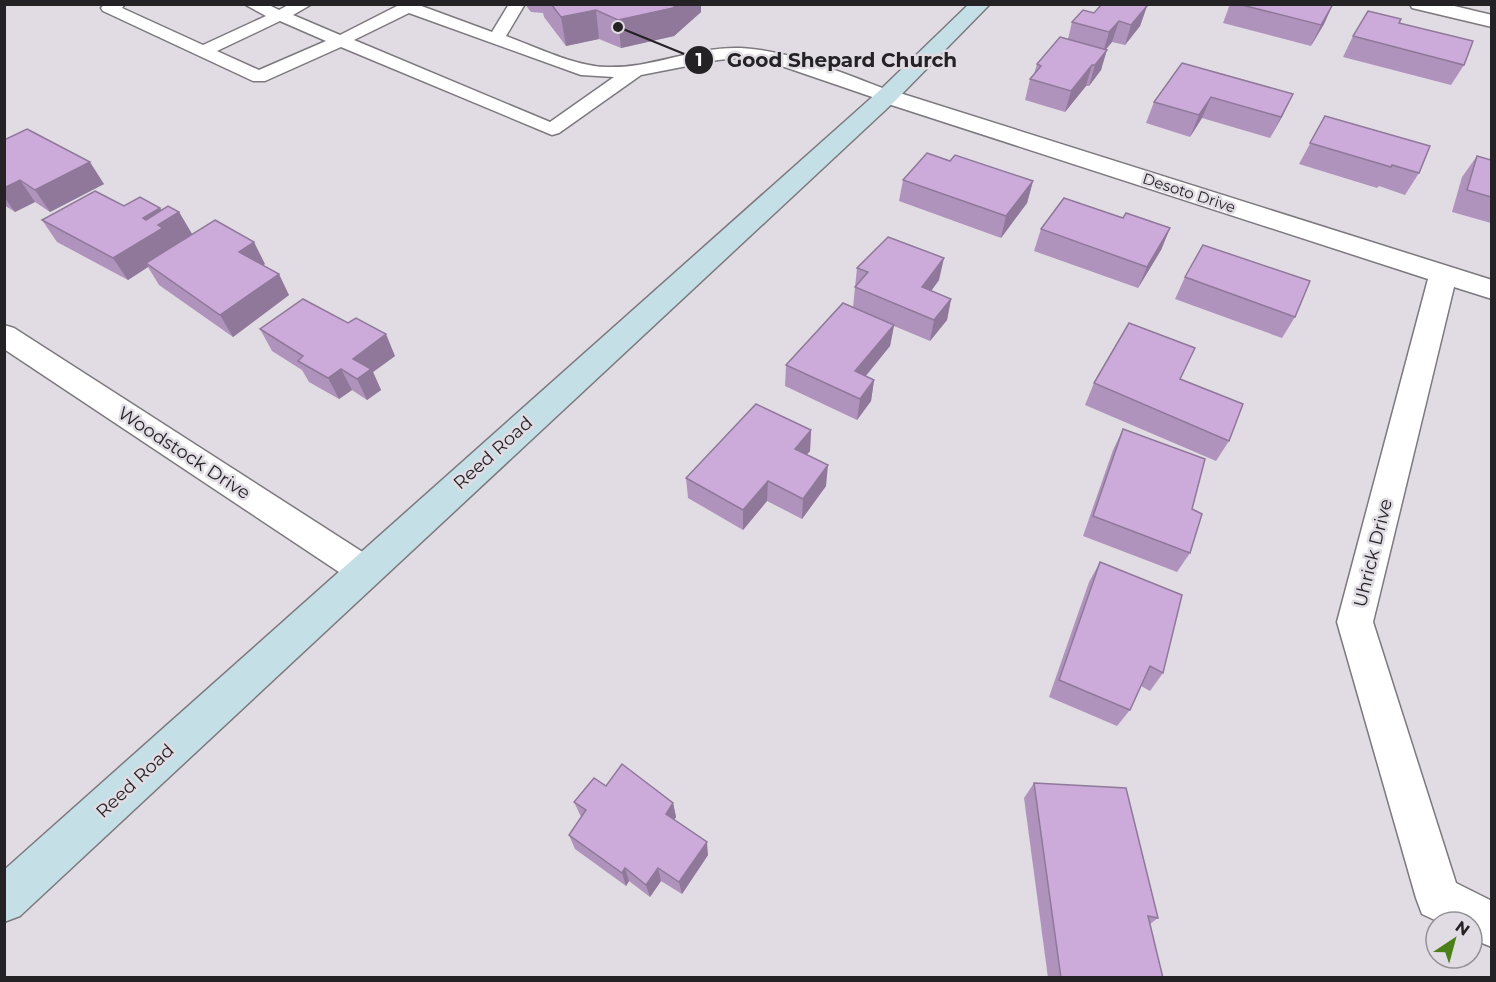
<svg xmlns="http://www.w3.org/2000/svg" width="1496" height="982" font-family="Montserrat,sans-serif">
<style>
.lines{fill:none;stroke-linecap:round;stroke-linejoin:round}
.service-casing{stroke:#7c787e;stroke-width:3}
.minor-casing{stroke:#7c787e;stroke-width:3}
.tertiary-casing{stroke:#7c787e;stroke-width:3}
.secondary-casing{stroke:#7c787e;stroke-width:3}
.service{fill:#fff;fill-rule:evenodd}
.minor{fill:#fff;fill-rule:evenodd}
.tertiary{fill:#fff;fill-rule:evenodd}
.secondary{fill:#c4e0e6;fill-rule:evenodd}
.wall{fill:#af93bc}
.shaded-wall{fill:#8f7899}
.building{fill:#ccabdb;stroke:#8f7899;stroke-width:1.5}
.labels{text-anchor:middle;stroke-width:5;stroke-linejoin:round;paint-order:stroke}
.far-street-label{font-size:15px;fill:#242225;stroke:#e1dce3}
.street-label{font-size:18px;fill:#242225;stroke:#e1dce3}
.leader{fill:none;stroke:#242225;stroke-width:2}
.callout-dot{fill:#242225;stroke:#e1dce3;stroke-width:2}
.mark-label{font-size:18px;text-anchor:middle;font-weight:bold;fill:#fff}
.callout-label{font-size:20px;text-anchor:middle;font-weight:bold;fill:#242225;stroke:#e1dce3;stroke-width:5;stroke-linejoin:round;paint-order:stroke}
</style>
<rect width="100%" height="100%" fill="#e1dce3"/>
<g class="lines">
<g class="service-casing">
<path id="service" d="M104,4H125L122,8L203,45L266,16L244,4H267L279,10L290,4H312L293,15L340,35L397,6L395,4H416L492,32L509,4H525L506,36C536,47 574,66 606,67C651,69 695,46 741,48C793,51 845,74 893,92L896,96L893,100H881L770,62L737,58L718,60L641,75L559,133L552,135L341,47L265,81H253L103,11L101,8ZM409,13L581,75L614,77L550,122L354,40ZM280,21L326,41L259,70L217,51Z"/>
</g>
<g class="minor-casing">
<g id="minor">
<polygon points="887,89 1492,280 1492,299 1454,287 1373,622 1456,883 1492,901 1492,947 1472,939 1472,922 1439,922 1422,914 1416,898 1337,622 1428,279 879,101 876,96 879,91"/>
<polygon points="4,325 14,328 375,560 381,570 375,580 363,585 351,580 4,349"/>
</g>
</g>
<g class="tertiary-casing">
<polygon id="tertiary" points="1410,4 1446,4 1492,15 1492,27 1412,8"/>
</g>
<g class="secondary-casing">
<polygon id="secondary" points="969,4 990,4 895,101 20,916 4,922 4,870 879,91"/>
</g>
<use href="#service" class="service"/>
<use href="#minor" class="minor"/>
<use href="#tertiary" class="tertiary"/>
<use href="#secondary" class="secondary"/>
</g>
<g class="wall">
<polygon points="527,4 701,4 701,12 674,36 621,48 599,39 566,46 544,17 543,13 531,12 527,7"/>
<polygon points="1230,4 1333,4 1324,24 1311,46 1223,23"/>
<polygon points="1147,6 1140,26 1125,45 1112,42 1106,49 1101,70 1089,86 1086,86 1065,112 1025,100 1030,79 1034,74 1037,64 1068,39 1072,22 1094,13"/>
<polygon points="1399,23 1464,65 1451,85 1343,57 1353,36"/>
<polygon points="1182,63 1283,115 1270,138 1202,118 1190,137 1146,123 1154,102"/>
<polygon points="1325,116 1419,173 1405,195 1379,186 1377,188 1299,164"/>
<polygon points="4,136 6,139 104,184 50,212 35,202 15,212 4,205"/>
<polygon points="1477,156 1491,160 1491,223 1452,212 1462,177"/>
<polygon points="950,161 1033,181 1027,203 1001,238 899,201 903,180"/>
<polygon points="124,206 160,208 161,210 179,212 192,234 174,246 265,264 263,265 289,295 233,337 159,285 148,267 128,280 57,242 42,220"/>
<polygon points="1123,218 1170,228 1161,250 1138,288 1034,251 1041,229"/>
<polygon points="857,268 939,280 931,291 951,299 947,320 930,341 894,326 890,346 866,376 874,380 871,401 857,420 785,386 786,365 853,307"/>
<polygon points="1185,277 1295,317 1282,338 1175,299"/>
<polygon points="260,329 395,356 373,372 381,390 367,400 352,390 339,399 309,382 302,370 272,351"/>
<polygon points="1180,379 1229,441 1216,461 1085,405 1094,383"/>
<polygon points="1123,429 1192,509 1190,553 1177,572 1083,536 1113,450"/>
<polygon points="811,430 810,451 806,455 826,486 802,519 767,501 743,530 688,498 686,478"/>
<polygon points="1100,562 1163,673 1150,691 1141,686 1130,710 1117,726 1049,697 1089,582"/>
<polygon points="1034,783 1158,918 1150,924 1163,978 1048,978 1024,798"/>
<polygon points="606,786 673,803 676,817 674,819 708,855 682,894 661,881 650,897 629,881 626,886 575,849 569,835 581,817 574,802"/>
</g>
<g class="shaded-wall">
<polygon points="676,4 701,4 701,12 674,36 621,48 618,20"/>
<polygon points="1333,4 1324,24 1311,46 1321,25"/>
<polygon points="1147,6 1140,26 1125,45 1131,25"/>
<polygon points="596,10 599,39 566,46 561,17"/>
<polygon points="1119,21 1112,42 1103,53 1109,32"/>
<polygon points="1107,50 1101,70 1089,86 1095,65"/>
<polygon points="1092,65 1086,86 1065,112 1071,91"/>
<polygon points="1293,94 1283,115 1270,138 1281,117"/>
<polygon points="1211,97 1202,118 1190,137 1199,115"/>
<polygon points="90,162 104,184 50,212 35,190"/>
<polygon points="20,180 35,202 15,212 4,197 4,188"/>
<polygon points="1033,181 1027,203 1001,238 1006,216"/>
<polygon points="160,208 167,220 179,212 192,234 173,246 176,250 146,263 148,267 128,280 113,258 143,218"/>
<polygon points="1170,228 1161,250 1138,288 1147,267"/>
<polygon points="254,242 265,264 251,274 239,252"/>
<polygon points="944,258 939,280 918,309 922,287"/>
<polygon points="279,274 289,295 233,337 220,315"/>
<polygon points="951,299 947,320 930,341 934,320"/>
<polygon points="894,325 890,346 852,392 855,371"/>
<polygon points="386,334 395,356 373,372 381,390 367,400 357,379 353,359"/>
<polygon points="341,369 352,390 339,399 328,378"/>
<polygon points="874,380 871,401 857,420 860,399"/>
<polygon points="811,430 810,451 793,470 795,449"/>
<polygon points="828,465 826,486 802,519 803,499"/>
<polygon points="768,481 767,501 743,530 743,510"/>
<polygon points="673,803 676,817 669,828 666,814"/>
<polygon points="707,842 708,855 682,894 679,882"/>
<polygon points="625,868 629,881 626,886 622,873"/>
<polygon points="658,868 661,881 650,897 646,885"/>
</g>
<g class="building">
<polygon points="551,4 676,4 673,8 618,20 596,10 561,17"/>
<polygon points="1102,4 1142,4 1147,6 1131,25 1119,21 1109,32 1072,22 1083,10 1094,13"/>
<polygon points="1238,4 1333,4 1321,25"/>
<polygon points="1368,11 1401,19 1399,23 1473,41 1464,65 1353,36"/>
<polygon points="1060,37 1107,50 1095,65 1092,65 1071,91 1030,79 1041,66 1037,64"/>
<polygon points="1182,63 1293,94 1281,117 1211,97 1199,115 1154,102"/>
<polygon points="1325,116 1430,146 1419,173 1392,165 1391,167 1310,143"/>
<polygon points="27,129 90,162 35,190 20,180 4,188 4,140"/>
<polygon points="927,153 950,161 955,155 1033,181 1006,216 903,180"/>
<polygon points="1477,156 1491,160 1491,197 1467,190"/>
<polygon points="95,191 124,206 140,197 160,208 143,218 146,220 168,206 179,212 158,225 163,228 113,258 42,220"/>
<polygon points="1064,198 1123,218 1126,213 1170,228 1147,267 1041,229"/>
<polygon points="215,220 254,242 239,252 279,274 220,315 146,263"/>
<polygon points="888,237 944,258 922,287 951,299 934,320 855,287 868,272 857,268"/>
<polygon points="1203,245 1310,281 1295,317 1185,277"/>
<polygon points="303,299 348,323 356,318 386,334 353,359 371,369 357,379 341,369 328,378 298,361 303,356 260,329"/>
<polygon points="843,303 894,325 855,371 874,380 860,399 786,365"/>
<polygon points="1129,323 1195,348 1180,379 1243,404 1229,441 1094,383"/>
<polygon points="756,404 811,430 795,449 828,465 803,499 768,481 743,510 686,478"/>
<polygon points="1123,429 1205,459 1192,509 1202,514 1190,553 1093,516"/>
<polygon points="1100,562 1182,595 1163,673 1150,666 1130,710 1059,680"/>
<polygon points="622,764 673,803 666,814 707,842 679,882 658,868 646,885 625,868 622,873 569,835 586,810 574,802 594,778 606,786"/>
<polygon points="1034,783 1126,788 1158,918 1148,916 1163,978 1061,978"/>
</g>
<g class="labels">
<g class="far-street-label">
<text transform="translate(1189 193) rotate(18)" y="5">Desoto Drive</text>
</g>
<g class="street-label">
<text transform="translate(184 453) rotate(33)" y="6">Woodstock Drive</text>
<text transform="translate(493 453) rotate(-42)" y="6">Reed Road</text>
<text transform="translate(1373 553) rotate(-76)" y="6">Uhrick Drive</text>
<text transform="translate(135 781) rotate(-43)" y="6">Reed Road</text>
</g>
</g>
<path class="leader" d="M618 27L699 60"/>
<g class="callout-dot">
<circle cx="618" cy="27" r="6"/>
<circle cx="699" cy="60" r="15"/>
</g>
<g class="mark-label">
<text x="699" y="66">1</text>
</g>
<g class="callout-label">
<text x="842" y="67">Good Shepard Church</text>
</g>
<rect width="1496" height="982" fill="none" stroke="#242225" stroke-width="12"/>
<g transform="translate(1454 940) rotate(36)"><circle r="28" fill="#e1dce3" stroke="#959297" stroke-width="1.5"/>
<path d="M0-4.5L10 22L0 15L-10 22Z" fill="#4a8017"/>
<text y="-9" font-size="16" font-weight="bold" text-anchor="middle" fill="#242225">N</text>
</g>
</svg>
